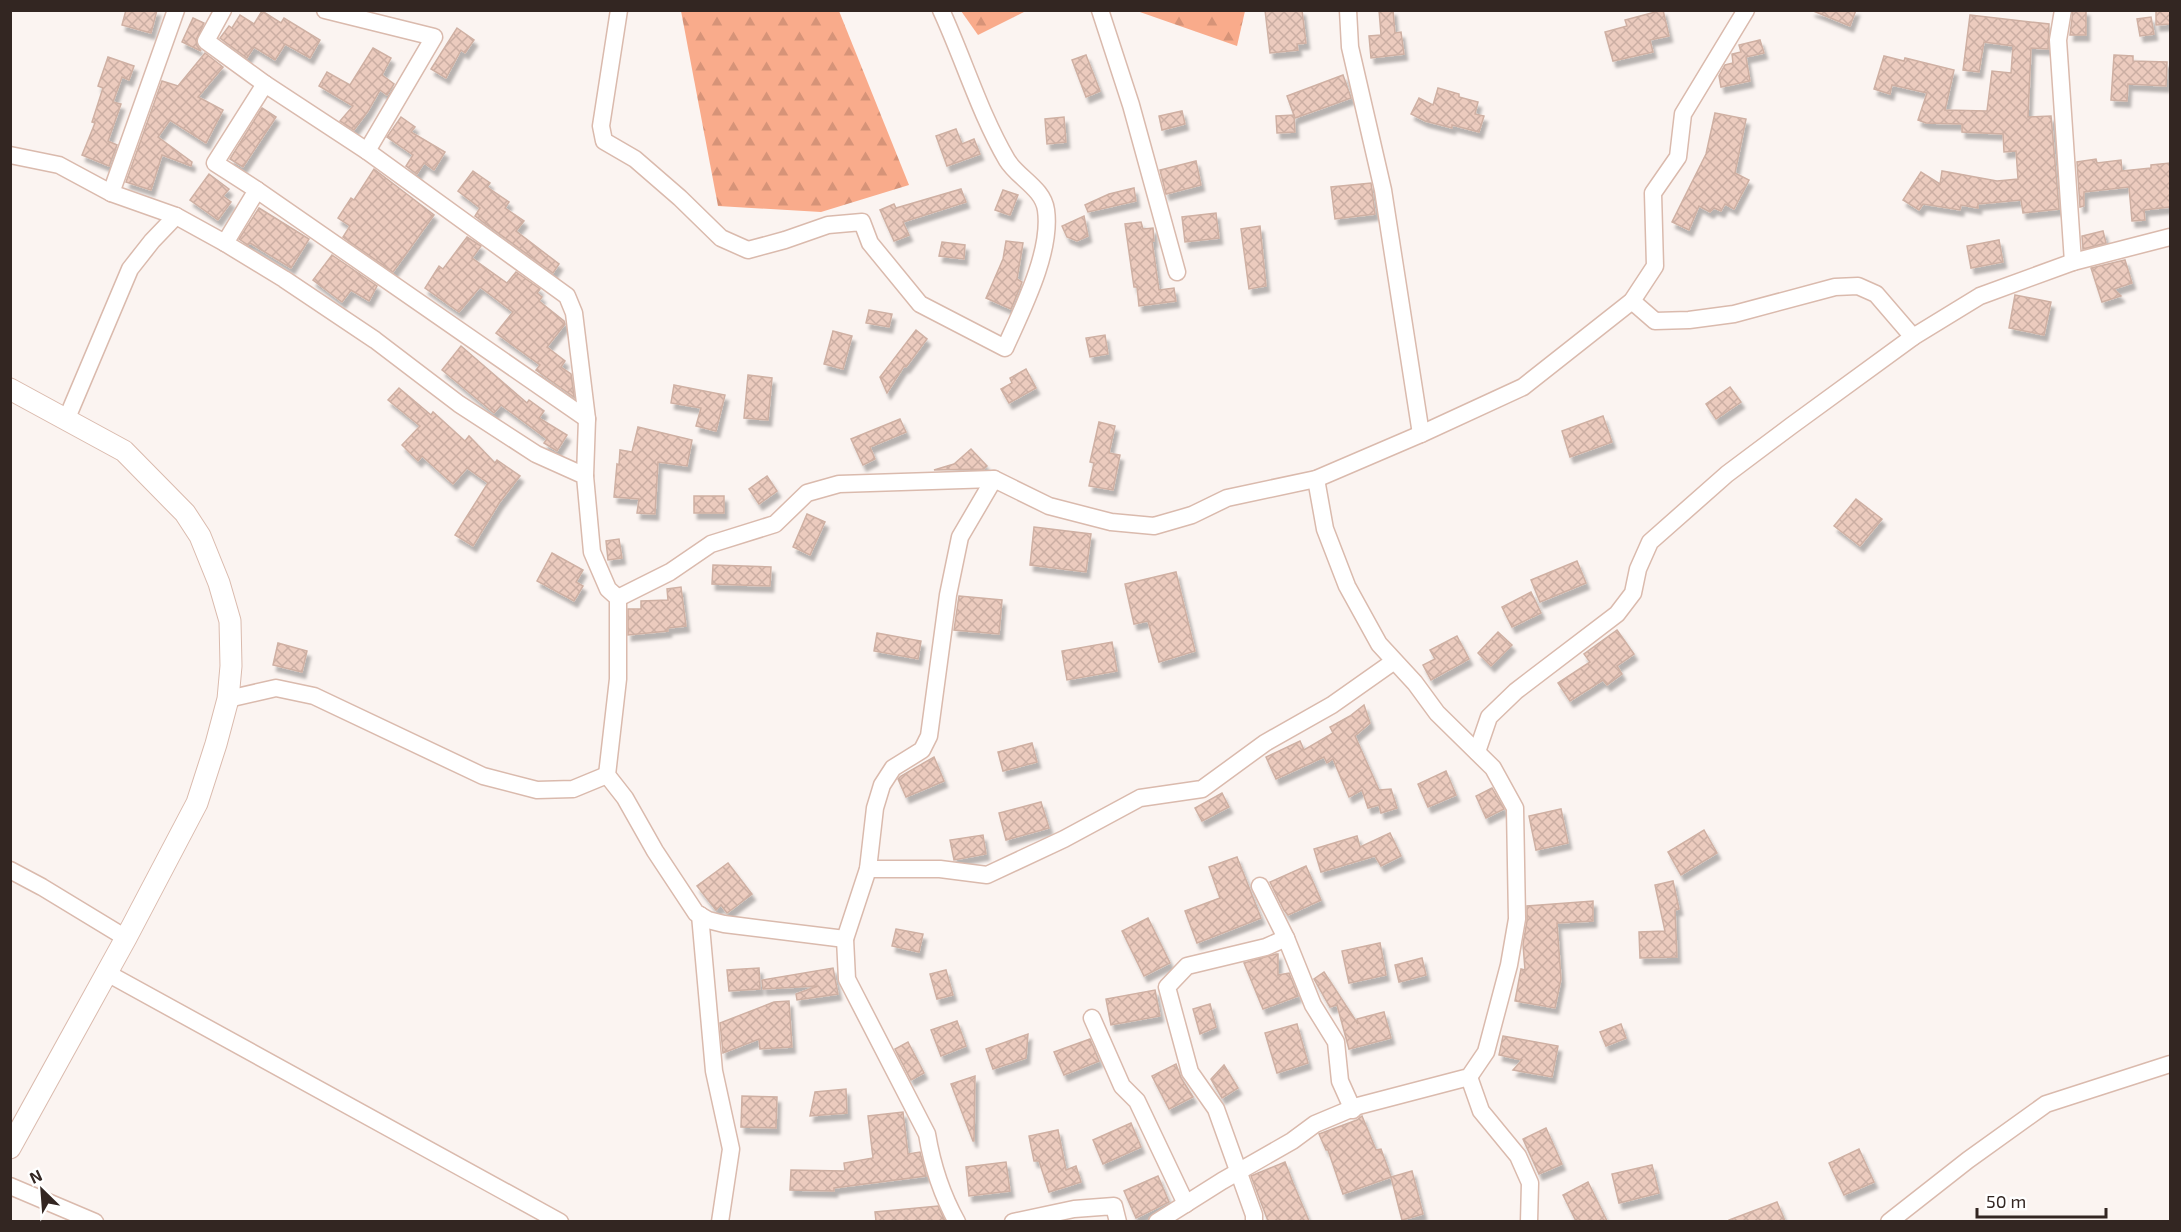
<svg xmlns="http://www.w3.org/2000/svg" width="2181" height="1232" font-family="'Exo 2',sans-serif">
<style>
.forest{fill:url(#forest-firs)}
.building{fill:url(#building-cross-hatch);stroke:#cfb0a3;stroke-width:1.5;filter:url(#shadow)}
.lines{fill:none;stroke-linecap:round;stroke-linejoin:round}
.minor-casing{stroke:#dabaad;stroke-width:19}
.tertiary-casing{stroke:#dabaad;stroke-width:23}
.minor{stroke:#fff;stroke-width:16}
.tertiary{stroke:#fff;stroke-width:21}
</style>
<defs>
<pattern id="forest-firs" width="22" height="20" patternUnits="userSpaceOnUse" patternTransform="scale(1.5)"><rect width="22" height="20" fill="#f9ab8b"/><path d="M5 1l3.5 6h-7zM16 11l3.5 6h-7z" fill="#d69378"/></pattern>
<pattern id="building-cross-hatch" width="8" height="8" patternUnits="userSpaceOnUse" patternTransform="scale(1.5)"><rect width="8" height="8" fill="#eccbbe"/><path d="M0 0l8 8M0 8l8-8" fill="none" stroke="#cbaea3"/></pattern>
<filter id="shadow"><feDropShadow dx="3.5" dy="6" stdDeviation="1.5" flood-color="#0004"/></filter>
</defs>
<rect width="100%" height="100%" fill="#fbf4f1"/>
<g class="forest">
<polygon points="681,11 839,11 909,185 821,212 718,206"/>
<polygon points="961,11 1026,11 978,35"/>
<polygon points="1137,11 1245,10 1245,11 1237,46"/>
</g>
<g class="building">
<polygon points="126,10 157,10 151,33 122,25"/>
<polygon points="1265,10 1302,10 1306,43 1297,44 1298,50 1270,53"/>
<polygon points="1379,10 1393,10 1395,33 1401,32 1404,54 1371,58 1369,36 1381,35"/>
<polygon points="1663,10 1669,36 1650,40 1653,52 1613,61 1605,32 1627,26 1625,20"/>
<polygon points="1811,10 1856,10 1850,26"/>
<polygon points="2073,10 2086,10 2086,35 2070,35"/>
<polygon points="2156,10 2170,10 2170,24 2156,25"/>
<polygon points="262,11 281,23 284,18 320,40 310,58 285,44 275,60 254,47 247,58 220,38 229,26 232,28 240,15 254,24"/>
<polygon points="1970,15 2049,24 2048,49 2031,48 2028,117 2051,116 2059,209 2023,213 2021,200 1978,204 1978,208 1961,205 1960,210 1923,204 1919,210 1903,200 1921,172 1940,184 1942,171 1997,181 2018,179 2016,151 2004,152 2003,134 1962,132 1962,124 1926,123 1918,120 1927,93 1892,85 1890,94 1874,89 1884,56 1904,61 1905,58 1954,70 1945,110 1987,111 1992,71 2011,73 2013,46 1984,42 1979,72 1963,70"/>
<polygon points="2151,17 2154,34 2140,36 2137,19"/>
<polygon points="193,18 204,23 196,40 197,46 201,51 182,42"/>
<polygon points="457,28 474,40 465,53 461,50 446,78 431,69"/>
<polygon points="1760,40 1764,53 1746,57 1750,81 1721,87 1719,76 1725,65 1733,63 1732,54 1741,52 1739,45"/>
<polygon points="373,48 391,58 382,75 394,84 387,95 380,90 368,111 354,130 340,121 353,106 319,86 327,72 350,85"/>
<polygon points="205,53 223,67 198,97 223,110 206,143 170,120 158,137 192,162 191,166 162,155 151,190 126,182 162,81 178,86"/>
<polygon points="1086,55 1100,91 1086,97 1072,60"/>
<polygon points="2114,55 2133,56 2133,61 2167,62 2166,86 2128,84 2127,101 2111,100"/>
<polygon points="108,57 134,66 129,80 122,77 113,102 121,104 108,141 117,145 109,166 82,155 95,123 92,122 103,88 98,86"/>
<polygon points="1343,75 1351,98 1295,118 1287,96"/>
<polygon points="1438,88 1459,94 1459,97 1478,102 1475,114 1484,116 1479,132 1452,125 1452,128 1425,121 1411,114 1419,98 1433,105"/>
<polygon points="262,108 276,117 243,167 230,159"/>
<polygon points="1182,111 1185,124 1162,130 1159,116"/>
<polygon points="1715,113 1746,119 1735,173 1749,180 1734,209 1725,204 1721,211 1714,208 1710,212 1699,206 1689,230 1672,222 1706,154"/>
<polygon points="1294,115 1295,132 1277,133 1276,116"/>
<polygon points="401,117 415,127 411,132 445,152 434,170 424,163 417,174 406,166 413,155 387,137"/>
<polygon points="1064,117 1066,142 1047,144 1045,119"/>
<polygon points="956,129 962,144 974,139 980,154 947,166 936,136"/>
<polygon points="2096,159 2097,163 2121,160 2122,171 2151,168 2151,165 2170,163 2170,207 2144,210 2145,220 2132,221 2129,187 2084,192 2084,206 2080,207 2077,162"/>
<polygon points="1196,161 1201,185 1166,194 1160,170"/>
<polygon points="374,169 434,215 393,272 343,237 350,226 338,218 351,198 354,200"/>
<polygon points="473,171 490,183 487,187 509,202 505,208 524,221 516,231 559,264 553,273 475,216 480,208 458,191"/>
<polygon points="209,174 229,189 223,196 231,202 218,220 190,200"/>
<polygon points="1371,183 1375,214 1335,219 1331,187"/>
<polygon points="1134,188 1136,201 1088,212 1085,205 1109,194"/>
<polygon points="961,189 966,202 903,222 909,235 894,241 880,210 894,204 896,208"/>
<polygon points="1003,190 1018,195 1010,215 995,210"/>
<polygon points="259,208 309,239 291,268 250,243 248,245 239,239"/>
<polygon points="1216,213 1219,238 1185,242 1182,217"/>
<polygon points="1084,216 1088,236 1077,241 1067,237 1062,226"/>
<polygon points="1141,222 1143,229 1153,228 1154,241 1152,241 1159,290 1174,288 1176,301 1139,306 1137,287 1134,287 1125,224"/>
<polygon points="1260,226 1266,286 1249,289 1241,229"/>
<polygon points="2103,231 2106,243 2083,249 2082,236"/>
<polygon points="467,237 481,246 472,258 507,283 516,272 540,289 537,293 542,297 539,301 564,321 565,324 547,347 565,361 561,367 571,374 574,397 536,370 540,365 496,333 513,312 480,287 459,312 425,288 439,266 443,269"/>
<polygon points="1999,240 2003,262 1971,268 1967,246"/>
<polygon points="1006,241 1023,243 1017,279 1022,282 1011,309 986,298 1003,259"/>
<polygon points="942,242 965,245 964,259 939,256"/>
<polygon points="332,255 377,286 369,301 351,290 342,302 313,280"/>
<polygon points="2125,260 2132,283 2114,289 2121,296 2102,302 2091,268"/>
<polygon points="2015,295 2051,302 2044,335 2009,328"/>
<polygon points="869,310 892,314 889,327 866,323"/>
<polygon points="916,330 927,339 906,367 904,366 887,393 880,377"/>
<polygon points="833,331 852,336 843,369 824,364"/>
<polygon points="1105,335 1108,354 1090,357 1086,338"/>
<polygon points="461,346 527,403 529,400 544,411 539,418 567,435 557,451 544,443 547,439 501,405 494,413 442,370"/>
<polygon points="1026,369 1036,388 1009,403 1001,389 1012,383 1010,378"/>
<polygon points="748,375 772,378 768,420 744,418"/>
<polygon points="674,385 725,395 716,431 696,426 701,408 671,403"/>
<polygon points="1730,387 1741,402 1716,419 1706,404"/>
<polygon points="399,388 431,415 433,412 465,441 469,436 495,463 497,460 520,476 499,503 473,546 455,535 488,483 467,468 453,484 422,456 418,461 402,445 420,426 388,400"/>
<polygon points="1603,416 1612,442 1570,457 1562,431"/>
<polygon points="900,419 906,432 870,447 875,459 863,465 851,439"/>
<polygon points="1099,422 1115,426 1109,453 1120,455 1113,490 1089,486 1094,463 1090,462"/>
<polygon points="638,427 692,440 687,466 658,462 655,514 637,513 639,499 614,497 617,464 619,465 620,450 632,452"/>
<polygon points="971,449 987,466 984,469 934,470 954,464"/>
<polygon points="767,476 777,491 759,504 749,489"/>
<rect x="694" y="496" width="30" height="17"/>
<polygon points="1856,499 1882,519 1860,546 1834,526"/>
<polygon points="807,514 825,522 810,555 793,547"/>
<polygon points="1034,527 1091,534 1086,572 1030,565"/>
<polygon points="619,539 622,558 608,560 606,541"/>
<polygon points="552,553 583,570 576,582 583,586 574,601 537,581"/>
<polygon points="1577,561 1586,583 1540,602 1531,580"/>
<polygon points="713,565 771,567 770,586 712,584"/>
<polygon points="1176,572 1195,651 1159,662 1148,621 1134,624 1125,584"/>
<polygon points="681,587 686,626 668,628 668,631 628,635 628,609 641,609 641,601 668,600 667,589"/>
<polygon points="1531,592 1541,613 1512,627 1502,607"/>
<polygon points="959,596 1002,600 999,634 954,630"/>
<polygon points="1617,630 1634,654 1617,666 1622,674 1607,685 1603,680 1570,701 1558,683 1590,662 1584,654"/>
<polygon points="1498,632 1512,645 1491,666 1478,653"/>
<polygon points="877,633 921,641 918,659 874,651"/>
<polygon points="1457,636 1469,659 1431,680 1423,665 1435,659 1430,650"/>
<polygon points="1112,642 1117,671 1067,680 1062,651"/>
<polygon points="278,643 307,651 302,672 273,665"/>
<polygon points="1364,705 1370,723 1355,736 1379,790 1391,789 1397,808 1381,813 1379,805 1368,808 1362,790 1349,797 1333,759 1327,763 1324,757 1276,779 1266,757 1300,741 1304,750 1333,733 1330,727 1350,716"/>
<polygon points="1032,743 1037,762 1003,771 998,752"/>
<polygon points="934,757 944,781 906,797 898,779 901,776"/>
<polygon points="1446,771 1456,795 1428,807 1418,784"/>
<polygon points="1492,788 1504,809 1486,818 1476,796"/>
<polygon points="1222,793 1229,807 1202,821 1195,808"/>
<polygon points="1041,802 1049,828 1006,840 999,813"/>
<polygon points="1561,809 1568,843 1536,850 1529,816"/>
<polygon points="1704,830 1717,853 1681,875 1668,852"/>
<polygon points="1390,833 1401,856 1381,866 1375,856 1321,872 1314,849 1357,836 1360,847"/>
<polygon points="983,835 986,854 954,860 950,840"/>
<polygon points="1237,857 1261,918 1197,943 1185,911 1220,898 1209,867"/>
<polygon points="728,863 752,894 727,913 721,905 716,910 697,886"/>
<polygon points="1306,866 1321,900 1288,915 1284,910 1270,882"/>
<polygon points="1673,881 1679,909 1675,910 1677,957 1640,958 1639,932 1665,931 1655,885"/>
<polygon points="1593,901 1593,921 1557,923 1561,979 1555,1008 1515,1001 1521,969 1525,970 1523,944 1527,921 1527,906"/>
<polygon points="1148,918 1170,963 1144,976 1122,931"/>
<polygon points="896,929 923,934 919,952 892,946"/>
<polygon points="1380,943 1386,975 1349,983 1342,951"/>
<polygon points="1276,954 1278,954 1278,975 1289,973 1298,996 1263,1009 1244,963"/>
<polygon points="1422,958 1426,975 1399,982 1395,965"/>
<polygon points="759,968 760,989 729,991 727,970"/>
<polygon points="833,968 838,994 797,1000 796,994 818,986 763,989 762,980"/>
<polygon points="946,970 953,995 937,999 930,974"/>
<polygon points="1324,972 1358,1024 1357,1019 1384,1012 1391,1038 1349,1049 1337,1005 1330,1007 1314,979"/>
<polygon points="1155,990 1160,1016 1111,1025 1106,999"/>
<polygon points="789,1001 792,1047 760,1049 759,1039 723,1053 720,1023 774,1002"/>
<polygon points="1210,1004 1216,1027 1200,1034 1193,1009"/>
<polygon points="957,1021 966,1046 941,1056 931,1030"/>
<polygon points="1297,1024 1308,1063 1277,1073 1265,1033"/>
<polygon points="1621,1024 1626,1038 1606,1046 1600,1032"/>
<polygon points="1028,1034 1026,1058 993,1069 986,1049"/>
<polygon points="1503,1036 1558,1046 1552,1077 1513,1070 1522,1060 1499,1055"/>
<polygon points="1090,1039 1099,1061 1064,1075 1054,1052"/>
<polygon points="908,1042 924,1073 911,1080 895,1049"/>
<polygon points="1176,1064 1181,1078 1193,1097 1169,1109 1152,1076"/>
<polygon points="1224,1065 1238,1088 1222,1098 1211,1079"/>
<polygon points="975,1076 974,1141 973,1141 951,1084"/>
<polygon points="846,1089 847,1113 810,1116 815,1092"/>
<polygon points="742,1096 777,1097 776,1128 741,1127"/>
<polygon points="903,1112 908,1154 920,1152 926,1176 834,1188 834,1191 790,1190 791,1170 845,1171 844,1163 873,1158 868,1116"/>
<polygon points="1362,1116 1376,1150 1381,1149 1391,1177 1343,1194 1328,1150 1326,1150 1319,1134 1357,1120"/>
<polygon points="1131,1123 1141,1147 1103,1164 1093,1140"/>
<polygon points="1546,1128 1562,1164 1539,1174 1523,1139"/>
<polygon points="1058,1130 1066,1170 1076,1166 1081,1182 1049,1192 1039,1161 1034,1161 1029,1136"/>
<polygon points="1859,1149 1874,1182 1844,1195 1829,1163"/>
<polygon points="1006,1162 1010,1191 969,1196 966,1167"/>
<polygon points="1285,1162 1293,1183 1309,1221 1268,1221 1251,1176"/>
<polygon points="1652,1165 1659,1193 1619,1203 1612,1174"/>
<polygon points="1412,1171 1423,1214 1402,1220 1391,1177"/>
<polygon points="1158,1176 1169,1202 1136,1218 1124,1191"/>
<polygon points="1588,1182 1607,1221 1576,1221 1563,1195"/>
<polygon points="1777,1202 1785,1221 1729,1221 1729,1220"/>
<polygon points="938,1206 945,1221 876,1221 875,1212"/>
</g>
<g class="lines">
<g class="minor-casing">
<g id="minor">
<polyline points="223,10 206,41 265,84"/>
<polyline points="325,10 434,37 367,151"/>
<path d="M619,10L601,126L604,141L635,159L680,198L721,238L748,250L785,240L828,225L862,222L870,243L920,304L1005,348C1022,310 1052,252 1046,210C1043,188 1018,178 1007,160C980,114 964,60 941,10"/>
<polyline points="1100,10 1131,105 1177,272"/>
<polyline points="1348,10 1350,47 1383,190 1421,434"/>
<polyline points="2063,10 2058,40 2073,262"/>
<polyline points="10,155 59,165 111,193 176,216 225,243 284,279 375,340 459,404 536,454 585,476 592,552 608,589 618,598 618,679 607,775 625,798 655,851 696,913 708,920 724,924 845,939"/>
<polyline points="257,190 587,419"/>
<polyline points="111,193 176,10"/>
<polyline points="225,243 257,190 215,163 265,84 367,151 567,296 574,313 587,419 585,476"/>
<polyline points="1632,301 1655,321 1689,320 1734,314 1835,287 1858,286 1876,294 1913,337"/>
<polyline points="67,418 130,269 152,241 176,216"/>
<polyline points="618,598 670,572 711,544 775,524 807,493 839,484 994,479 1049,506 1111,522 1154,526 1192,515 1227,498 1316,479 1421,434 1523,387 1632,301 1655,266 1653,193 1678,157 1683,114 1746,10"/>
<polyline points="228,699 276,688 314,696 483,776 537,790 573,789 607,775"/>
<polyline points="1477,752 1489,717 1516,691 1617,614 1633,593 1638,569 1650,542 1727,474 1791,426 1913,337 1980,296 2073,262 2170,237"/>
<polyline points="868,869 940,869 987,875 1064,839 1140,798 1202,789 1265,743 1332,705 1393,662"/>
<polyline points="10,870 42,887 126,938"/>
<polyline points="1260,886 1286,938"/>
<polyline points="700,915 714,1071 731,1149 720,1222"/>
<polyline points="107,973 560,1222"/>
<polyline points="1092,1018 1122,1086 1137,1101 1186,1204"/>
<polyline points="1469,1077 1481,1111 1518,1156 1530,1183 1529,1222"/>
<polyline points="10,1186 95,1222"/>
<path d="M957,1222C942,1195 932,1164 927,1134L847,979L845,939L868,869L875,808L882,785L893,768L922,750L929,736L948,595L960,537L994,479"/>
<polyline points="1013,1222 1074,1209 1114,1206 1118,1222"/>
<polyline points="1157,1222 1222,1181 1292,1141 1315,1124 1358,1106 1469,1077 1486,1052 1509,965 1517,919 1515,808 1493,768 1437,713 1415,683 1379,644 1347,586 1325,529 1316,479"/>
<polyline points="1254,1222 1254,1215 1216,1109 1190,1072 1167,987 1187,966 1266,947 1286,938 1313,1005 1336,1042 1340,1081 1353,1110"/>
<polyline points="1889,1222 1968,1160 2046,1104 2170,1064"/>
</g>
</g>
<g class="tertiary-casing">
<polyline id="tertiary" points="10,389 124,451 185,513 200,536 219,583 230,621 231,666 228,699 216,744 197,803 126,938 10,1148"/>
</g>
<use href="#minor" class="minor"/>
<use href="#tertiary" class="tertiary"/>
</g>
<rect width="2181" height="1232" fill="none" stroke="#332622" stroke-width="24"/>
<g transform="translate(42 1190) rotate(335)" stroke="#ffffff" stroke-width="4.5" paint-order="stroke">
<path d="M0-4.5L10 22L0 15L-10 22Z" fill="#332622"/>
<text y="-9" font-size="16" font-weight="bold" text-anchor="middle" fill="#332622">N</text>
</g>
<path d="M1977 1208v9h129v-9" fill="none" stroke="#332622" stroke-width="3"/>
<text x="1986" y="1208" font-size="18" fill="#332622" stroke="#ffffff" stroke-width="4.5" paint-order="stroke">50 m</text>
</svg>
